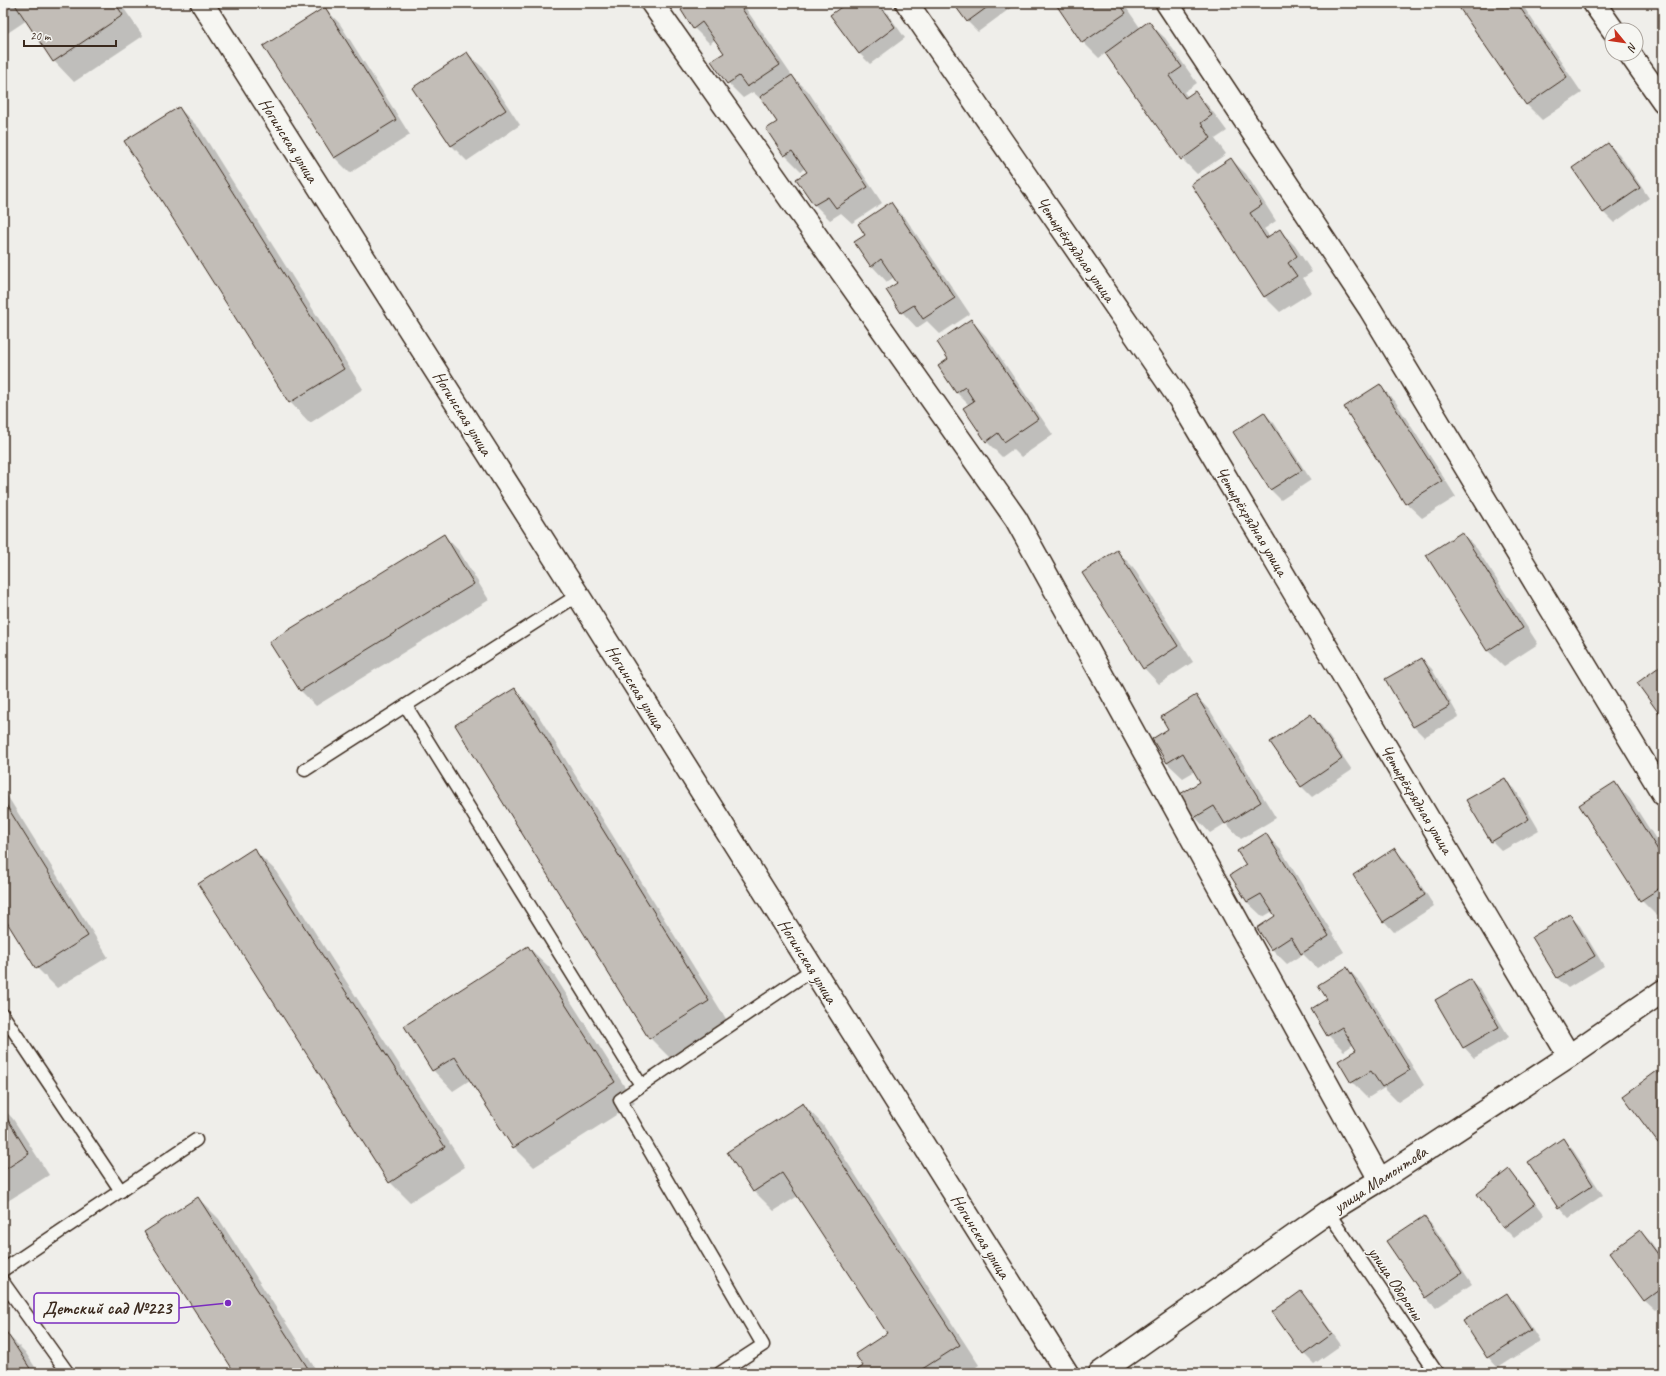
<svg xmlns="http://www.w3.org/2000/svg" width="1666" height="1376" font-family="Caveat,sans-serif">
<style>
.shadow{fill:#0003}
.building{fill:#c2bdb7;stroke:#3b2a1e}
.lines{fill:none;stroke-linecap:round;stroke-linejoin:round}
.lane-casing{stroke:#3b2a1e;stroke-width:15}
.street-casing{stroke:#3b2a1e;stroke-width:25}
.secondary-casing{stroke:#3b2a1e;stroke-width:25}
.lane{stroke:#f6f6f2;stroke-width:12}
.street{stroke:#f6f6f2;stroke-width:22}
.secondary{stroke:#f6f6f2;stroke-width:22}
.labels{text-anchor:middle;stroke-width:3;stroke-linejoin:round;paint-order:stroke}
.street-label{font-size:17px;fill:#3b2a1e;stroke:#f6f6f2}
.leader{fill:none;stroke:#7b2cbf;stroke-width:1.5}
.callout-dot{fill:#7b2cbf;stroke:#f6f6f2;stroke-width:1.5}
.callout{fill:#f6f6f2;stroke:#7b2cbf;stroke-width:1.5}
.callout-label{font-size:18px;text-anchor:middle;font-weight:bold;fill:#3b2a1e}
</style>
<rect width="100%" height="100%" fill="#efeeea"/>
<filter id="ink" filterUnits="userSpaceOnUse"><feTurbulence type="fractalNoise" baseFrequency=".025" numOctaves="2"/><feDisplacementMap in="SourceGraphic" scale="8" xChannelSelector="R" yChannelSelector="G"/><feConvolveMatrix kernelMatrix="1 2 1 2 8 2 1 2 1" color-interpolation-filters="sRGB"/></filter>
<g filter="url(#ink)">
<g class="shadow">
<polygon points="3,3 120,3 143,36 74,82 54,61 27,20 3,36"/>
<polygon points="691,3 742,3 792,76 808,91 882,203 852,223 841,213 830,220 815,205 797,179 808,172 805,168 801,171 785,155 768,130 778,123 764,102 753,92 743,98 728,83 725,53 715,39 710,44 694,28 682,10"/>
<polygon points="849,3 880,3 905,38 870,64 859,53"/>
<polygon points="954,3 1015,3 1016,4 978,32 968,22"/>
<polygon points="1056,3 1123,3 1141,29 1149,23 1165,38 1197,83 1184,92 1188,97 1195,92 1210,108 1227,131 1215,139 1226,154 1197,174 1182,159 1106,53 1099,58 1083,42"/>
<polygon points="1458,3 1521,3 1582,93 1542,120 1527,105"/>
<polygon points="325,8 340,24 410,135 350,173 335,158 265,46"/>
<polygon points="467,53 483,68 520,125 467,161 451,145"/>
<polygon points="179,108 199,128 363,389 310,423 290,402"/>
<polygon points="1608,144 1619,154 1649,198 1614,223 1604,213 1573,169"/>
<polygon points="1231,159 1246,174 1276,221 1264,229 1270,237 1280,230 1295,246 1312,272 1303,278 1312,292 1280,312 1265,297 1192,184"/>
<polygon points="891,203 906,219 970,314 940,334 927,321 917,328 902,312 898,283 894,277 887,282 872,266 866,235"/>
<polygon points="971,320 986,336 1053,435 1021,457 1013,449 1002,457 986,441 969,405 957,393 939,366 950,359"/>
<polygon points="1380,386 1395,401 1456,497 1422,518 1406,503"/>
<polygon points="1264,413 1274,423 1311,480 1281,500 1271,490 1234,433"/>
<polygon points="1462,533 1477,549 1538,644 1504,666 1488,651 1428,555"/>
<polygon points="444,535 459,551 489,600 316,706 301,691"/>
<polygon points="1117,551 1133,567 1193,662 1159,684 1144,668"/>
<polygon points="1422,659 1432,669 1459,717 1424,737 1414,727 1387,679"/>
<polygon points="515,690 535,710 728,1022 670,1058 650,1038"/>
<polygon points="1196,696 1211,712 1276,818 1241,839 1226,823 1210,833 1195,817 1202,782 1195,771 1183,778 1167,763 1170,729"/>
<polygon points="1311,715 1321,725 1352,770 1312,797 1302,787 1271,742"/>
<polygon points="1504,779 1515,789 1539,830 1502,851 1492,841"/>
<polygon points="1615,783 1630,799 1663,850 1663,912 1657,916 1641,900 1581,805"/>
<polygon points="3,789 108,957 57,988 37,968 3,914"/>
<polygon points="1266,835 1281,850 1344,952 1317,968 1303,954 1287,964 1272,949 1277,917 1273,911 1263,917 1247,902 1247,866"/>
<polygon points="1394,849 1405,860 1434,906 1394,932 1384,921"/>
<polygon points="254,850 275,870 465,1167 410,1202 390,1182"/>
<polygon points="1570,916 1580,926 1604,966 1568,988 1557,978"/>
<polygon points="528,947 549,967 635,1103 534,1167 514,1147 470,1080 453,1091 433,1070"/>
<polygon points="1347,968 1362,984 1424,1085 1398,1102 1384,1088 1368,1098 1352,1082 1357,1050 1354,1044 1344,1051 1328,1035 1312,1009 1328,1000"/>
<polygon points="1470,980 1481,990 1509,1037 1474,1058 1464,1047 1437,1001"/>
<polygon points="1657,1072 1663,1078 1663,1147 1624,1096"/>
<polygon points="803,1104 823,1125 979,1365 968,1373 855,1373 865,1367 888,1334 798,1196 774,1211 754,1191"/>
<polygon points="3,1108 13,1119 49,1175 3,1204"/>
<polygon points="1563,1140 1573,1150 1603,1195 1569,1218 1559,1207 1529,1162"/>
<polygon points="1509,1171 1519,1181 1545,1215 1514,1238 1504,1228 1478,1194"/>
<polygon points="198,1198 219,1219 318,1373 236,1373"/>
<polygon points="1424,1217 1434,1227 1472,1284 1436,1308 1426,1298 1388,1241"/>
<polygon points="1640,1231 1650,1241 1663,1259 1663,1304 1655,1310 1644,1300"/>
<polygon points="1301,1293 1311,1303 1341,1345 1314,1364 1304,1354"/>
<polygon points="1506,1294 1517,1304 1540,1341 1498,1368 1488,1357"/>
<polygon points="5,1332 25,1352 39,1373 3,1373 3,1333"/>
</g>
<g class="building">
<polygon points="14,3 115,3 123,15 53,62"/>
<polygon points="690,3 738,3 780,65 747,87 739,76 727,84 711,61 724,53 702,22 693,29 681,10"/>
<polygon points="847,3 878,3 895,27 859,54 830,15"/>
<polygon points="953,3 993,3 967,22"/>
<polygon points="1055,3 1119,3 1126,13 1082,43"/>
<polygon points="1456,3 1517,3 1567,77 1526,105"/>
<polygon points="325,7 396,120 334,158 263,46"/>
<polygon points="1149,21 1182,67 1169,76 1185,98 1195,91 1212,115 1201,123 1211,138 1181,160 1105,53"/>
<polygon points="467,52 506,110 451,146 412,88"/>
<polygon points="792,75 868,187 836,208 828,197 814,205 796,179 807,172 792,151 784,156 766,129 777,122 760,97"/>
<polygon points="179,107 344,369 289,403 124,141"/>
<polygon points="1608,143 1640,188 1603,213 1572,168"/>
<polygon points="1231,158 1262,205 1250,213 1266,238 1280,229 1297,256 1288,263 1297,276 1264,297 1191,184"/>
<polygon points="891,202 955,298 923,319 914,305 901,313 886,290 897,283 881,259 871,267 854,242 865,235 858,224"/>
<polygon points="971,319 1038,419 1004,442 998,433 986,442 963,408 974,401 965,387 956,393 938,366 948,359 937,342"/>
<polygon points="1380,384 1442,481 1405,504 1344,407"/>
<polygon points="1264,412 1302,470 1270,490 1233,432"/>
<polygon points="1462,532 1523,628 1487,651 1426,555"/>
<polygon points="444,534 474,584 300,691 269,642"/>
<polygon points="1117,550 1178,646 1143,669 1082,573"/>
<polygon points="1422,658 1450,706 1413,727 1385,679"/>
<polygon points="1663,664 1663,719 1637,683"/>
<polygon points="515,688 709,1001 649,1039 455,725"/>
<polygon points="1196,695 1261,802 1225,824 1214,806 1194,818 1180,794 1200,782 1183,753 1167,763 1152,739 1168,729 1161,717"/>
<polygon points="1311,714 1342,759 1301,787 1270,742"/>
<polygon points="1505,778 1529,819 1491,842 1466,800"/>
<polygon points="1615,782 1663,858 1663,886 1640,901 1579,805"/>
<polygon points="3,800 88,936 36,969 3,916"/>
<polygon points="1266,833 1329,936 1301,954 1291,937 1271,950 1257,928 1275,916 1261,894 1247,902 1230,875 1246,865 1237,851"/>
<polygon points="254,848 445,1147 389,1183 198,884"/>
<polygon points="1395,848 1425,895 1383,922 1353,875"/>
<polygon points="1570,914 1595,956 1557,978 1532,937"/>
<polygon points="528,946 615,1082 513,1148 455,1057 432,1071 404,1026"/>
<polygon points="1347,967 1410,1070 1382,1087 1371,1071 1351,1083 1338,1061 1356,1050 1342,1027 1327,1036 1311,1009 1327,999 1318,985"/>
<polygon points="1471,979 1499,1027 1463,1048 1435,1000"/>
<polygon points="1657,1071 1663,1079 1663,1140 1658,1143 1623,1096"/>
<polygon points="803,1103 960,1345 916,1373 853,1373 863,1366 855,1354 887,1333 782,1173 753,1192 727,1152"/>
<polygon points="3,1112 29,1154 3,1171"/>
<polygon points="1563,1138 1593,1185 1558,1208 1528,1162"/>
<polygon points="1509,1169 1535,1204 1503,1228 1477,1194"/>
<polygon points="198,1197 311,1373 235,1373 144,1232"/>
<polygon points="1424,1216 1462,1273 1425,1298 1386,1241"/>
<polygon points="1640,1230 1663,1261 1663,1287 1644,1301 1609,1253"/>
<polygon points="1301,1291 1332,1334 1303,1355 1272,1312"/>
<polygon points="1507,1293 1531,1330 1487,1358 1463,1321"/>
<polygon points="5,1330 33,1373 3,1373 3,1332"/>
</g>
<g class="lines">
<g class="lane-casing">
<g id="lane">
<polyline points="406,706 641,1085"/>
<polyline points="305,770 578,595"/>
<polyline points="3,1015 121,1191"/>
<polyline points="1328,1212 1437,1373"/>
<polyline points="3,1270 196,1140"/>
<polyline points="3,1282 68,1373"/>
<polyline points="720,1373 763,1345 620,1100 813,969"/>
</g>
</g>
<g class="street-casing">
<g id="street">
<polyline points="652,3 1016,519 1380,1180"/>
<polyline points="907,3 1180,400 1569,1056"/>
<polyline points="1167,3 1370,309 1663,794"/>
<polyline points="1594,3 1613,30"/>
<polyline points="1630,54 1663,101"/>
<polyline points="1100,1373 1328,1212 1380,1180 1569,1056 1663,991"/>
</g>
</g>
<g class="secondary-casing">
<polyline id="secondary" points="202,3 578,595 1067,1373"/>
</g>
<use href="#lane" class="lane"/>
<use href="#street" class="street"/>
<use href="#secondary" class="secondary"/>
</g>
</g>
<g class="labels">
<g class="street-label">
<text transform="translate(289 140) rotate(58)" y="6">Ногинская улица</text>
<text transform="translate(1076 249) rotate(55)" y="6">Четырёхрядная улица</text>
<text transform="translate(463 413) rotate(58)" y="6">Ногинская улица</text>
<text transform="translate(1252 521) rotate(59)" y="6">Четырёхрядная улица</text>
<text transform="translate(636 687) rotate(58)" y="6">Ногинская улица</text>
<text transform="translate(1417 799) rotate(59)" y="6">Четырёхрядная улица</text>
<text transform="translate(808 961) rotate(58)" y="6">Ногинская улица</text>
<text transform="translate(1380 1179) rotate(-33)" y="6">улица Мамонтова</text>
<text transform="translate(981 1236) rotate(58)" y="6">Ногинская улица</text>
<text transform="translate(1396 1283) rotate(56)" y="6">улица Обороны</text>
</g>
</g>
<path class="leader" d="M228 1303L179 1308"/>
<circle class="callout-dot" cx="228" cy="1303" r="4"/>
<rect class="callout" x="34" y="1293" width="145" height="30" rx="4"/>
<g class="callout-label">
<text x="107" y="1314">Детский сад №223</text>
</g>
<rect width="1666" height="1376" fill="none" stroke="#f6f6f2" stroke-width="16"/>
<rect x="8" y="8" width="1650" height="1360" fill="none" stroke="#3b2a1e" stroke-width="1.5" filter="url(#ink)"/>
<g transform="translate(1624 42) rotate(119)"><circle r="19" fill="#f6f6f2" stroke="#aba49d"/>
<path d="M0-3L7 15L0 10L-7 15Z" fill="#c8321e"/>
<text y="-6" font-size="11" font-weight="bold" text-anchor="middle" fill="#3b2a1e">N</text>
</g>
<path d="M24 40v6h92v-6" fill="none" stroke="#3b2a1e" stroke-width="2"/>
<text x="30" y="40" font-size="12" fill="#3b2a1e" stroke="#f6f6f2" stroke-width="3" paint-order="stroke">20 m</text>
</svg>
